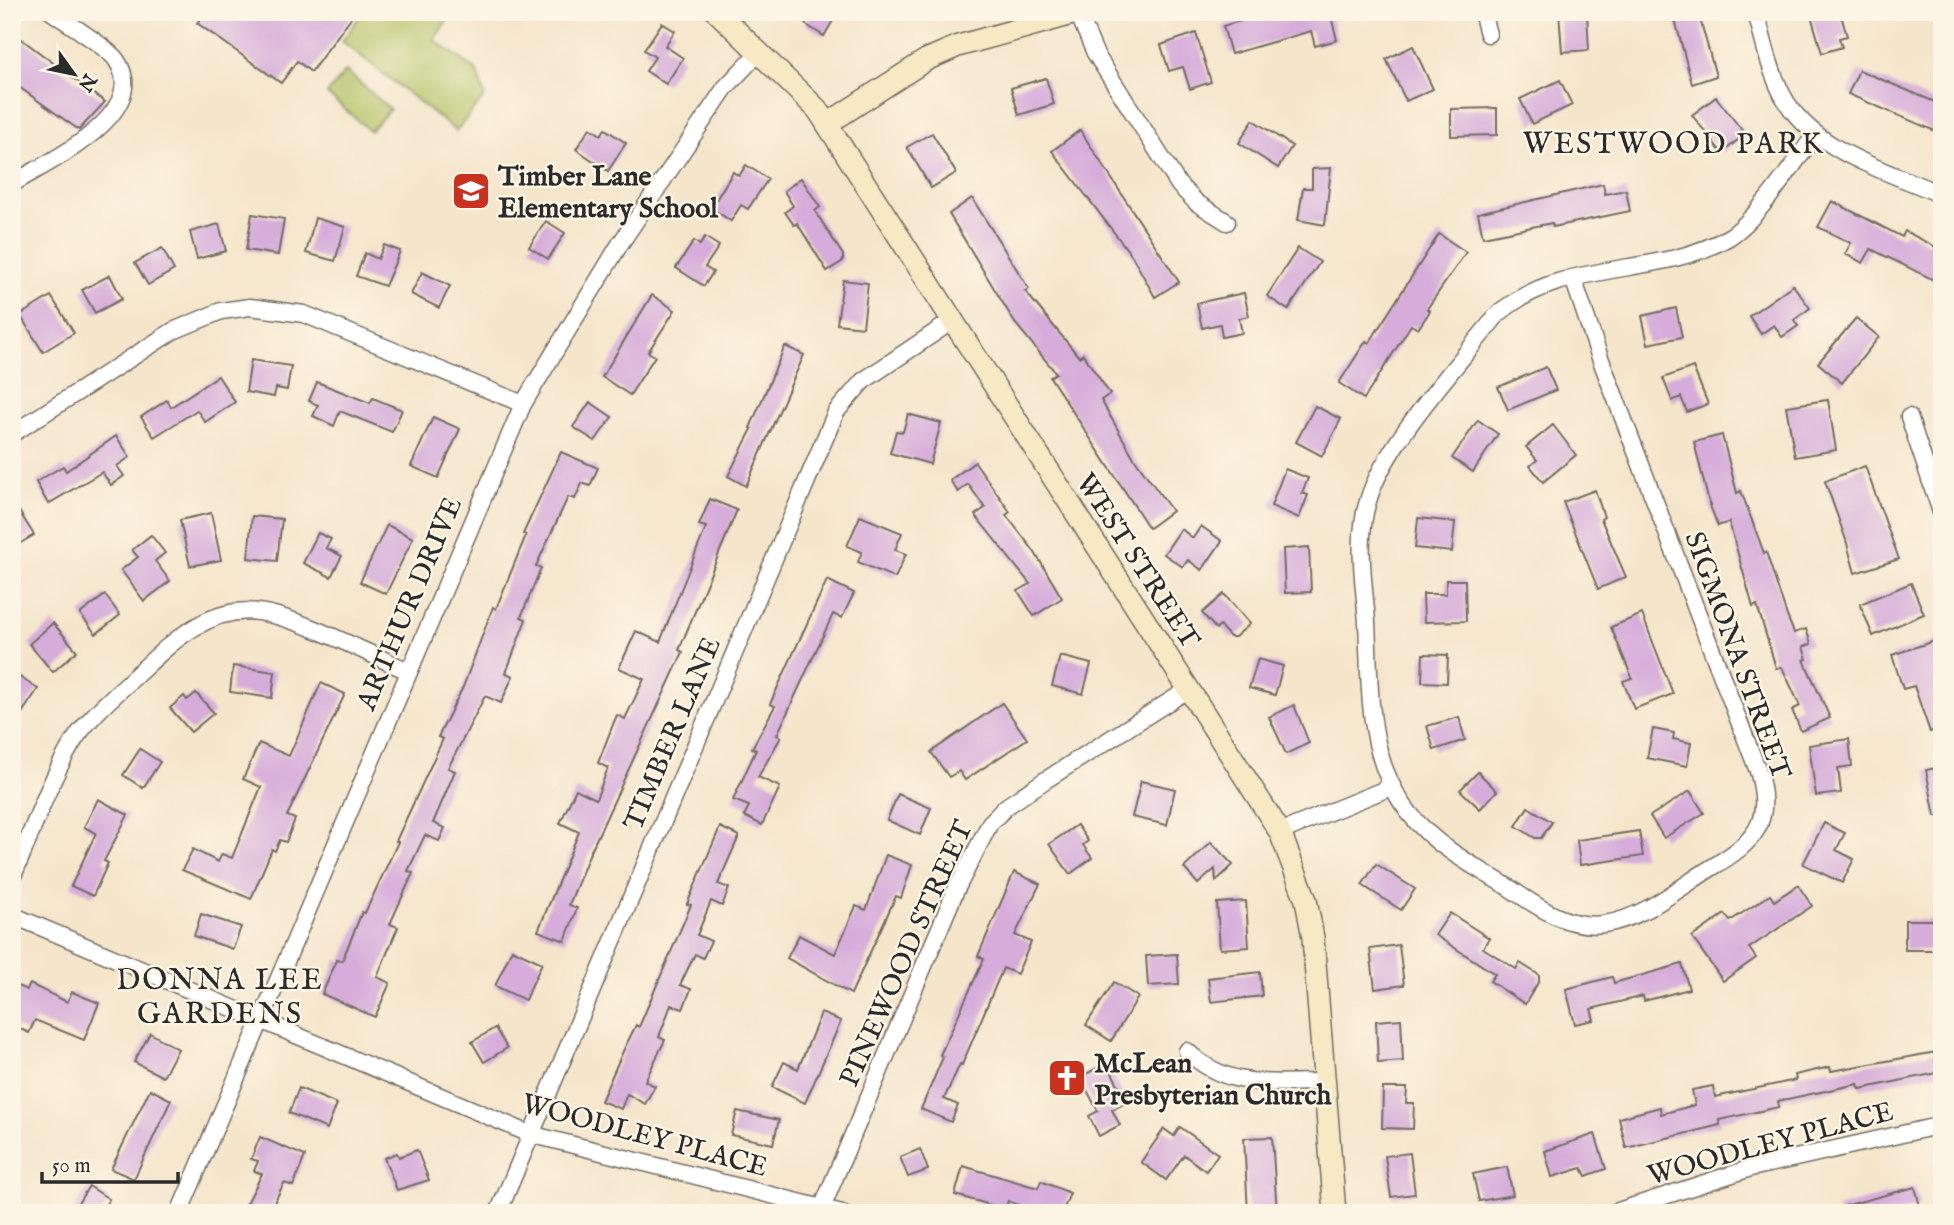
<svg xmlns="http://www.w3.org/2000/svg" width="1954" height="1225" font-family="'IM FELL English',serif">
<style>
.green{fill:#b3c367;stroke:#6f7749;stroke-width:2}
.building{fill:#d6acda}
.lines{fill:none;stroke-linecap:round;stroke-linejoin:round}
.street-casing{stroke:#726c63;stroke-width:19}
.secondary-casing{stroke:#726c63;stroke-width:24}
.street{stroke:#fff;stroke-width:16}
.secondary{stroke:#f7e9c3;stroke-width:21}
.labels{text-anchor:middle;stroke-width:5;stroke-linejoin:round;paint-order:stroke}
.poi-label{font-size:28px;font-weight:bold;fill:#2b2b2b;stroke:#fcf5e5;text-anchor:start}
.street-label{font-size:28px;fill:#2b2b2b;stroke:#fcf5e5}
.neighbourhood-label{font-size:30px;letter-spacing:2px;fill:#2b2b2b;stroke:#fcf5e5}
</style>
<rect width="100%" height="100%" fill="#fcf5e5"/>
<filter id="ink" filterUnits="userSpaceOnUse"><feTurbulence type="fractalNoise" baseFrequency=".0143" numOctaves="2"/><feDisplacementMap in="SourceGraphic" scale="14" xChannelSelector="R" yChannelSelector="G"/><feConvolveMatrix kernelMatrix="1 2 1 2 8 2 1 2 1" color-interpolation-filters="sRGB"/></filter>
<filter id="wash" filterUnits="userSpaceOnUse"><feTurbulence type="fractalNoise" baseFrequency=".00686" numOctaves="4" result="noise"/><feDisplacementMap in="SourceGraphic" scale="28" xChannelSelector="R" yChannelSelector="G"/><feGaussianBlur stdDeviation="1.57" result="paint"/><feColorMatrix in="noise" values="0 0 0 0 0 0 0 0 0 0 0 0 0 0 0 0 0 1.4 0 .05"/><feComposite in="paint" operator="in"/></filter>
<g filter="url(#wash)">
<rect width="100%" height="100%" fill="#f5e5cb"/>
<g class="green">
<polygon points="363,12 453,12 434,40 476,70 485,96 456,131 342,41"/>
<polygon points="346,71 390,109 370,131 327,94"/>
</g>
<g id="blocks">
<g class="building">
<polygon points="205,12 355,12 311,72 297,61 281,83 197,23"/>
<polygon points="812,12 838,12 824,36 805,24"/>
<polygon points="1272,12 1330,12 1337,40 1315,46 1311,31 1231,54 1223,26"/>
<polygon points="1559,12 1587,12 1589,50 1562,52"/>
<polygon points="1673,12 1698,12 1716,76 1692,84"/>
<polygon points="1810,12 1840,12 1847,36 1839,38 1842,47 1822,53"/>
<polygon points="662,23 675,31 665,46 683,58 666,84 646,71 655,57 644,50"/>
<polygon points="12,32 105,102 79,130 12,82"/>
<polygon points="1196,33 1211,82 1190,89 1183,67 1169,71 1161,45"/>
<polygon points="1413,46 1433,89 1406,101 1386,59"/>
<polygon points="1859,70 1942,105 1942,134 1848,94"/>
<polygon points="1046,78 1054,104 1019,115 1011,88"/>
<polygon points="1560,80 1572,105 1532,124 1520,99"/>
<polygon points="1716,97 1745,134 1722,153 1692,115"/>
<polygon points="1497,108 1497,135 1451,136 1451,109"/>
<polygon points="1253,120 1292,146 1278,168 1239,143"/>
<polygon points="590,128 601,135 605,129 626,143 608,171 576,149"/>
<polygon points="1080,130 1179,282 1155,297 1132,256 1052,151"/>
<polygon points="932,133 956,173 931,188 907,147"/>
<polygon points="746,165 768,179 748,209 741,205 731,221 711,208 733,172 739,176"/>
<polygon points="1331,168 1325,225 1298,220 1303,188 1312,188 1312,169"/>
<polygon points="801,178 820,207 815,211 843,255 843,261 827,271 797,223 794,225 785,212 793,206 784,191"/>
<polygon points="1603,184 1605,194 1626,190 1630,211 1553,227 1552,223 1483,237 1478,213"/>
<polygon points="972,198 1029,289 1025,291 1079,357 1083,354 1110,394 1101,400 1134,458 1172,511 1149,528 1050,377 1056,373 1015,323 949,214"/>
<polygon points="1832,201 1902,237 1905,231 1942,250 1942,284 1871,249 1863,263 1845,254 1851,243 1818,227"/>
<polygon points="252,214 284,219 278,255 246,250"/>
<polygon points="315,218 345,227 335,261 306,253"/>
<polygon points="546,221 565,233 548,259 529,247"/>
<polygon points="219,224 226,251 197,259 190,232"/>
<polygon points="1439,234 1466,252 1427,309 1430,311 1418,329 1411,325 1364,399 1339,383 1366,341 1369,343"/>
<polygon points="705,237 719,246 705,267 713,272 704,286 676,268 694,241 700,245"/>
<polygon points="384,245 400,251 385,286 356,276 365,253 378,259"/>
<polygon points="162,248 174,270 148,285 135,263"/>
<polygon points="1298,248 1320,262 1288,310 1267,296"/>
<polygon points="422,272 450,286 439,308 411,294"/>
<polygon points="110,275 122,299 95,313 82,290"/>
<polygon points="843,280 868,283 863,327 837,324"/>
<polygon points="1793,285 1810,308 1794,320 1798,326 1782,337 1774,325 1761,334 1749,316"/>
<polygon points="1244,293 1249,316 1239,318 1242,333 1222,337 1220,324 1202,328 1197,303"/>
<polygon points="652,295 675,310 648,352 655,356 630,395 602,377"/>
<polygon points="51,296 74,333 43,352 20,315"/>
<polygon points="1676,308 1682,337 1648,344 1642,316"/>
<polygon points="1856,318 1879,337 1842,383 1818,363"/>
<polygon points="785,346 804,355 746,486 728,476 752,429 750,428"/>
<polygon points="251,360 291,366 287,390 276,388 274,397 246,392"/>
<polygon points="1546,367 1556,390 1508,410 1498,387"/>
<polygon points="1693,367 1708,404 1687,412 1681,397 1672,401 1663,378"/>
<polygon points="218,376 235,402 205,422 197,410 154,437 141,417 167,400 171,407"/>
<polygon points="317,382 370,403 373,398 402,410 392,432 340,411 334,426 313,416 318,405 309,401"/>
<polygon points="1828,400 1836,450 1795,457 1786,406"/>
<polygon points="590,402 612,417 595,441 573,427"/>
<polygon points="1315,406 1341,419 1322,456 1296,442"/>
<polygon points="908,414 941,423 930,464 890,453 896,431 903,432"/>
<polygon points="433,417 460,429 438,478 411,466"/>
<polygon points="1478,420 1498,434 1473,472 1452,458"/>
<polygon points="1553,425 1576,455 1543,482 1530,466 1537,460 1526,447"/>
<polygon points="1722,435 1737,493 1741,491 1764,553 1766,552 1787,616 1794,633 1806,629 1811,644 1803,647 1807,659 1804,660 1830,718 1801,731 1792,710 1800,706 1782,667 1776,668 1757,605 1753,607 1729,522 1718,526 1709,503 1694,442"/>
<polygon points="116,436 130,457 117,466 124,476 111,485 102,472 48,504 36,482 63,466 66,471"/>
<polygon points="561,452 598,468 590,486 582,483 575,499 568,497 536,566 541,568 521,617 526,619 506,673 513,676 501,703 485,696 448,768 455,771 433,823 445,828 439,841 425,835 408,871 413,873 390,924 398,927 377,977 390,983 375,1017 322,994 337,960 342,961 362,912 365,913 398,842 396,841 443,739 438,737 463,687 493,607 496,609 526,535 523,534"/>
<polygon points="975,462 1010,512 1006,515 1034,551 1062,598 1034,616 1018,591 1030,584 975,515 985,508 968,484 958,492 950,480"/>
<polygon points="1865,466 1899,559 1855,573 1846,540 1825,481"/>
<polygon points="1285,469 1308,478 1302,493 1308,495 1299,518 1271,506"/>
<polygon points="1595,490 1604,517 1601,519 1626,577 1598,589 1563,502"/>
<polygon points="710,499 737,510 679,650 683,652 589,855 569,905 577,908 565,941 538,931 579,832 560,823 576,789 596,799 608,768 598,763 614,722 617,715 625,719 644,679 619,668 636,631 660,642 706,527 699,525"/>
<polygon points="12,500 34,535 12,548"/>
<polygon points="211,513 221,560 190,566 180,520"/>
<polygon points="252,516 282,519 277,561 248,558"/>
<polygon points="860,516 902,533 895,550 906,554 895,578 858,562 862,552 847,546"/>
<polygon points="1418,518 1455,522 1452,552 1415,548"/>
<polygon points="387,525 413,538 386,594 360,582"/>
<polygon points="1201,526 1222,541 1202,570 1188,560 1183,567 1164,554 1181,529 1193,538"/>
<polygon points="318,533 331,539 326,548 342,556 331,577 303,563"/>
<polygon points="151,535 165,553 155,561 170,581 144,601 121,570 138,557 132,550"/>
<polygon points="1309,547 1311,592 1285,593 1283,549"/>
<polygon points="827,580 854,593 842,618 833,614 777,735 781,737 758,777 780,787 762,825 744,816 749,806 733,800 756,750 752,748 775,706 770,704"/>
<polygon points="1446,580 1465,580 1466,621 1424,622 1423,594 1446,594"/>
<polygon points="1911,583 1924,614 1873,636 1860,604"/>
<polygon points="1224,594 1250,624 1235,637 1230,637 1220,626 1216,629 1202,613"/>
<polygon points="105,595 120,615 96,634 80,614"/>
<polygon points="1642,614 1673,694 1634,709 1623,681 1632,678 1611,627"/>
<polygon points="53,623 77,651 53,672 29,644"/>
<polygon points="1937,640 1942,655 1942,728 1930,732 1914,686 1903,689 1892,655"/>
<polygon points="1423,654 1448,655 1447,683 1422,682"/>
<polygon points="1060,656 1091,664 1083,694 1052,686"/>
<polygon points="1258,659 1283,666 1275,695 1249,688"/>
<polygon points="233,666 275,672 272,698 230,692"/>
<polygon points="12,672 38,689 12,728"/>
<polygon points="321,683 345,694 287,816 295,819 286,842 280,840 275,851 272,849 251,899 182,870 193,849 218,862 222,854 232,858 261,787 243,779 259,743 289,756"/>
<polygon points="196,693 214,713 191,732 170,708 184,696 187,700"/>
<polygon points="1002,703 1027,739 965,780 959,771 949,777 931,752"/>
<polygon points="1294,705 1309,743 1286,754 1269,717"/>
<polygon points="1459,717 1465,740 1434,750 1427,726"/>
<polygon points="1653,729 1674,733 1673,739 1691,743 1687,766 1647,758"/>
<polygon points="1849,739 1852,766 1838,768 1841,793 1816,796 1809,745"/>
<polygon points="140,749 160,762 143,788 123,775"/>
<polygon points="1942,767 1942,815 1935,816 1926,770"/>
<polygon points="1478,772 1497,791 1480,809 1460,790"/>
<polygon points="1141,781 1175,789 1167,825 1132,817"/>
<polygon points="1690,791 1704,813 1664,838 1650,816"/>
<polygon points="898,794 931,808 920,835 887,820"/>
<polygon points="98,799 128,815 104,861 108,863 93,896 71,886 96,833 84,827"/>
<polygon points="1528,807 1552,822 1541,838 1535,838 1516,826"/>
<polygon points="1824,823 1845,833 1836,850 1854,859 1842,883 1803,864"/>
<polygon points="1077,825 1088,841 1083,845 1092,858 1070,874 1049,844"/>
<polygon points="720,827 739,836 718,884 729,888 722,906 711,901 697,935 711,941 703,958 695,954 680,985 691,989 683,1009 671,1005 659,1037 665,1040 645,1081 655,1086 645,1104 627,1094 621,1109 601,1101 624,1049 636,1025 639,1027 691,905 687,904"/>
<polygon points="1639,831 1643,856 1580,865 1577,840"/>
<polygon points="1211,842 1233,865 1216,881 1215,869 1198,884 1184,868"/>
<polygon points="886,855 912,865 901,898 896,896 851,994 787,958 799,935 835,954 856,906 866,910"/>
<polygon points="1376,864 1415,889 1401,910 1362,885"/>
<polygon points="1014,872 1040,884 1015,935 1031,942 1017,974 1003,968 962,1065 960,1064 944,1099 958,1105 951,1122 921,1109 943,1057 940,1055 984,959 978,956"/>
<polygon points="1798,885 1812,906 1749,948 1756,958 1723,981 1692,937 1725,914 1730,921 1770,895 1774,901"/>
<polygon points="1246,901 1249,947 1220,949 1217,903"/>
<polygon points="1450,913 1489,938 1483,948 1516,969 1520,963 1539,975 1539,981 1525,1004 1490,981 1495,974 1435,935"/>
<polygon points="201,914 241,927 233,949 194,936"/>
<rect x="1905" y="920" width="37" height="30"/>
<polygon points="1399,945 1404,985 1375,989 1370,949"/>
<polygon points="512,949 542,963 525,1000 495,986"/>
<polygon points="1177,954 1179,984 1148,986 1146,956"/>
<polygon points="1682,964 1689,989 1644,1001 1643,996 1591,1009 1594,1020 1575,1024 1566,989 1612,977 1614,983"/>
<polygon points="1260,972 1262,996 1211,1002 1208,978"/>
<polygon points="1114,982 1138,997 1111,1041 1086,1025"/>
<polygon points="12,984 27,990 30,984 67,1002 72,992 99,1003 84,1040 35,1020 29,1033 12,1025"/>
<polygon points="821,1013 841,1021 805,1103 772,1087 784,1062 798,1069"/>
<polygon points="1401,1019 1403,1061 1378,1063 1376,1021"/>
<polygon points="495,1028 507,1048 484,1062 472,1042"/>
<polygon points="150,1033 178,1049 163,1077 134,1062"/>
<polygon points="1942,1051 1942,1072 1860,1089 1858,1084 1778,1101 1779,1107 1719,1120 1720,1125 1626,1148 1619,1118 1660,1107 1661,1114 1695,1105 1692,1090 1713,1086 1715,1097 1796,1080 1795,1075 1830,1067 1831,1071"/>
<polygon points="1107,1063 1127,1102 1112,1110 1120,1125 1099,1136 1089,1116 1098,1111 1080,1077"/>
<polygon points="299,1088 337,1104 327,1129 289,1113"/>
<polygon points="1383,1088 1407,1088 1406,1103 1414,1103 1413,1129 1382,1128"/>
<polygon points="150,1089 171,1100 134,1179 111,1169"/>
<polygon points="737,1111 779,1120 773,1144 731,1135"/>
<polygon points="1180,1127 1218,1154 1206,1171 1184,1155 1166,1180 1141,1162 1164,1129 1174,1136"/>
<polygon points="1595,1134 1606,1169 1586,1176 1582,1168 1552,1177 1545,1151"/>
<polygon points="260,1137 305,1156 293,1186 284,1183 269,1213 242,1213 262,1174 254,1171 258,1161 251,1159"/>
<polygon points="1272,1137 1277,1213 1248,1213 1244,1138"/>
<polygon points="920,1149 928,1170 908,1177 900,1157"/>
<polygon points="417,1150 429,1180 397,1190 384,1158 397,1153 399,1157"/>
<polygon points="1410,1153 1415,1194 1391,1197 1385,1156"/>
<polygon points="963,1166 1038,1188 1041,1181 1070,1193 1062,1213 1038,1213 1008,1201 1005,1209 955,1195"/>
<polygon points="1507,1167 1513,1195 1479,1201 1473,1174"/>
<polygon points="89,1186 109,1199 101,1213 72,1213"/>
<polygon points="1915,1187 1920,1206 1896,1213 1838,1213 1837,1208"/>
</g>
</g>
</g>
<g filter="url(#ink)">
<use href="#blocks" fill-opacity="0" stroke="#726c63" stroke-width="2"/>
<g class="lines">
<g class="street-casing">
<g id="street">
<polyline points="1482,12 1488,34"/>
<path d="M1756,12C1763,39 1769,68 1782,94C1811,151 1888,171 1942,195"/>
<polyline points="1078,13 1095,53 1179,185 1197,203 1227,222"/>
<path d="M12,184C47,162 152,115 117,61C110,49 66,22 52,12"/>
<path d="M1573,278L1599,355L1758,771C1774,823 1754,842 1711,868C1679,888 1642,919 1604,924C1566,929 1537,906 1508,887C1484,872 1458,858 1437,841C1365,783 1371,705 1367,622C1364,584 1356,538 1368,501C1384,444 1459,364 1497,315C1562,257 1659,279 1729,237C1758,219 1794,162 1816,134"/>
<polyline points="1909,417 1942,515"/>
<polyline points="12,434 173,331 221,311 250,307 304,314 523,404"/>
<polyline points="1280,832 1391,787"/>
<path d="M12,878C32,833 48,783 73,742C88,719 108,701 128,683C164,650 204,605 259,612C300,618 367,653 408,671"/>
<polyline points="12,915 530,1134 842,1213"/>
<path d="M1187,1051C1227,1090 1273,1082 1325,1082"/>
<polyline points="822,1208 955,892 990,823 1007,806 1044,781 1189,689"/>
<polyline points="179,1213 523,404 620,244 725,88 758,53"/>
<polyline points="498,1213 836,412 863,381 952,321"/>
<polyline points="1612,1213 1751,1168 1942,1125"/>
</g>
</g>
<g class="secondary-casing">
<g id="secondary">
<polyline points="717,12 818,110 1280,832 1306,900 1313,938 1335,1213"/>
<polyline points="827,124 926,60 958,46 1080,12"/>
</g>
</g>
<use href="#street" class="street"/>
<use href="#secondary" class="secondary"/>
</g>
</g>
<defs>
<g id="school-square" transform="scale(2.0125)"><rect x="-9" y="-9" width="18" height="18" rx="4" fill="#c8321e" stroke="#fcf5e5"/><path d="M0-5L7-2L0 1L-7-2ZM-4 1L0 2.5L4 1V4Q0 6-4 4Z" fill="#fff"/></g>
<g id="church-square" transform="scale(2.0125)"><rect x="-9" y="-9" width="18" height="18" rx="4" fill="#c8321e" stroke="#fcf5e5"/><path d="M-1.2-6h2.4v3.5h3.3v2.4h-3.3V6h-2.4V-.1h-3.3v-2.4h3.3Z" fill="#fff"/></g>
</defs>
<g fill-rule="evenodd">
<use href="#school-square" x="471" y="191"/>
<use href="#church-square" x="1067" y="1078"/>
</g>
<g class="labels">
<g class="poi-label">
<text x="498" y="185">Timber Lane<tspan x="498" dy="32">Elementary School</tspan></text>
<text x="1094" y="1072">McLean<tspan x="1094" dy="32">Presbyterian Church</tspan></text>
</g>
<g class="street-label">
<text transform="translate(1139 560) rotate(57)" y="10">WEST STREET</text>
<text transform="translate(408 603) rotate(-67)" y="10">ARTHUR DRIVE</text>
<text transform="translate(1739 655) rotate(70)" y="10">SIGMONA STREET</text>
<text transform="translate(671 733) rotate(-67)" y="10">TIMBER LANE</text>
<text transform="translate(905 953) rotate(-66)" y="10">PINEWOOD STREET</text>
<text transform="translate(645 1134) rotate(15)" y="10">WOODLEY PLACE</text>
<text transform="translate(1770 1142) rotate(-15)" y="10">WOODLEY PLACE</text>
</g>
<g class="neighbourhood-label">
<text x="1674" y="153">WESTWOOD PARK</text>
<text x="220" y="989">DONNA LEE<tspan x="220" dy="34">GARDENS</tspan></text>
</g>
</g>
<rect width="1954" height="1225" fill="none" stroke="#fcf5e5" stroke-width="42"/>
<g transform="translate(74 74) rotate(123)" stroke="#fcf5e5" stroke-width="5" paint-order="stroke">
<path d="M0-5L12 26L0 18L-12 26Z" fill="#2b2b2b"/>
<text y="-10" font-size="19" font-weight="bold" text-anchor="middle" fill="#2b2b2b">N</text>
</g>
<path d="M42 1172v10h136v-10" fill="none" stroke="#2b2b2b" stroke-width="3.5"/>
<text x="52" y="1172" font-size="21" fill="#2b2b2b" stroke="#fcf5e5" stroke-width="5" paint-order="stroke">50 m</text>
</svg>
